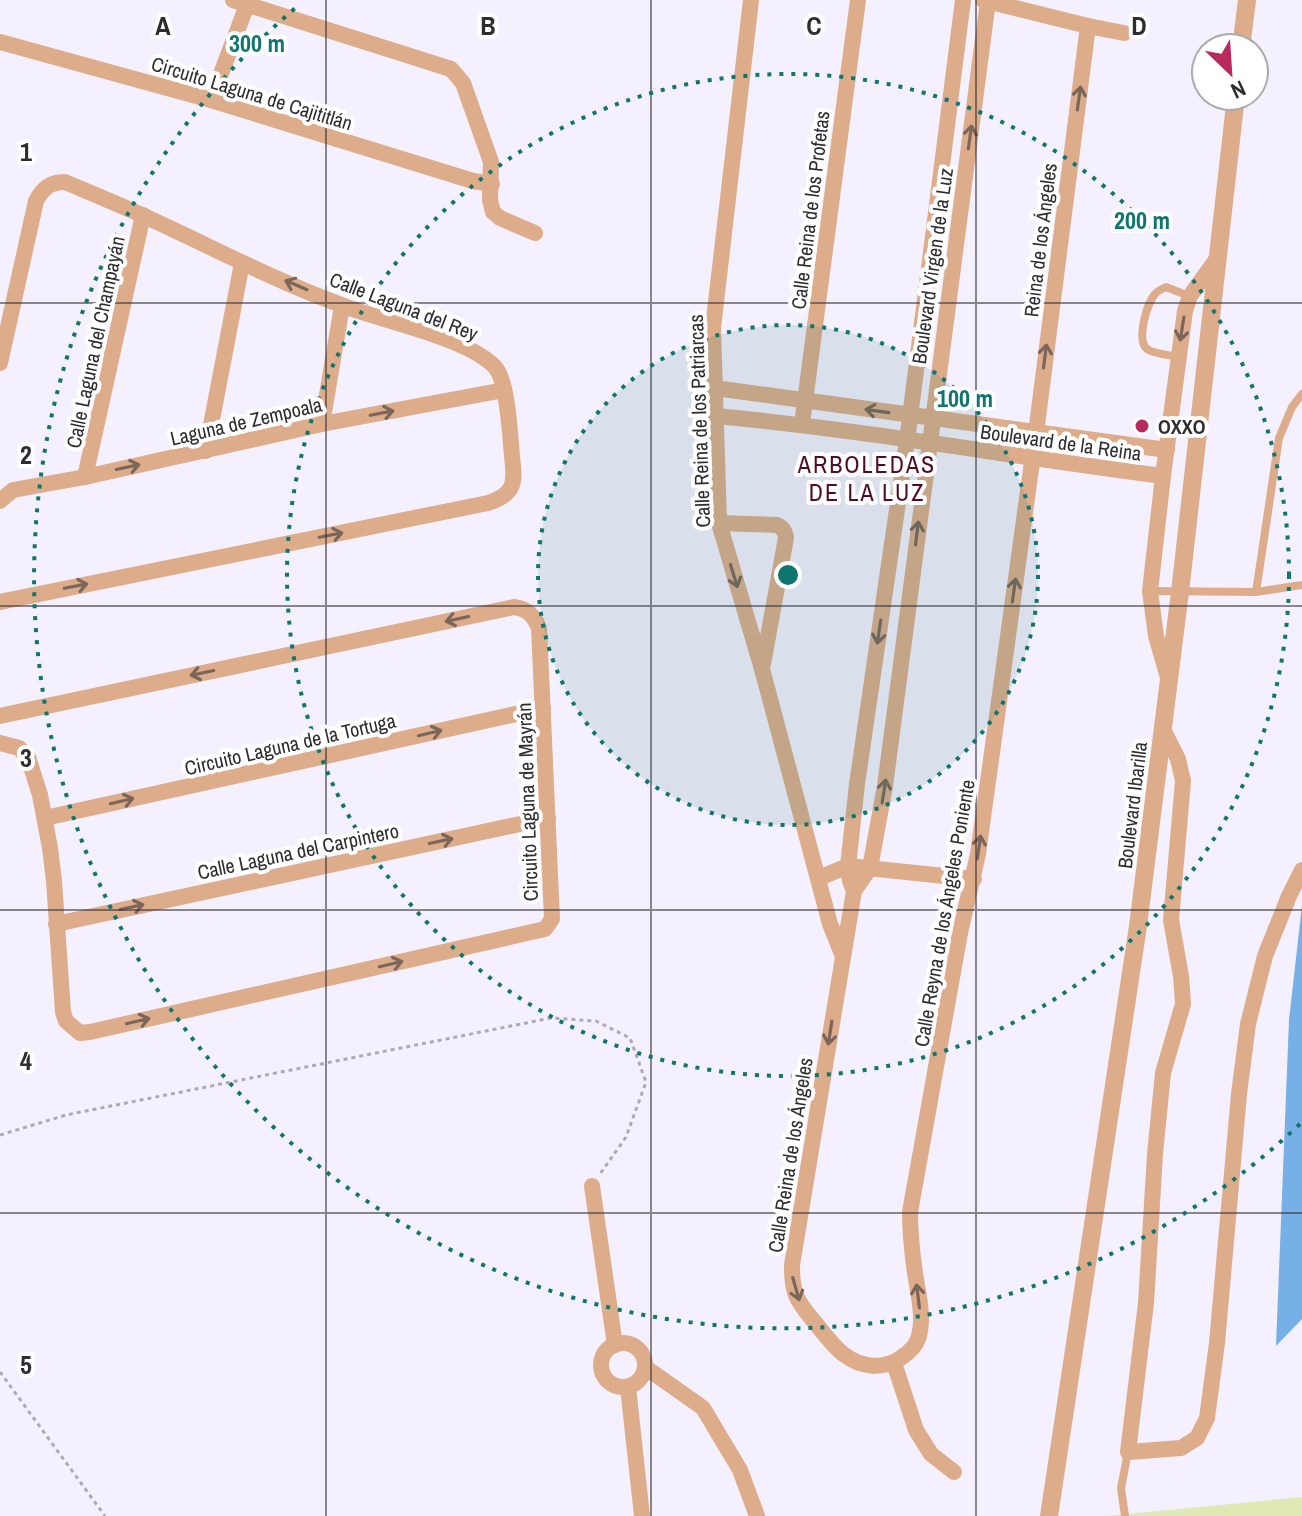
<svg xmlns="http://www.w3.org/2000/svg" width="1302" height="1516" font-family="'Archivo Narrow',sans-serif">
	<rect width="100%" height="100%" fill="#f5f0fe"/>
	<path fill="#dee9b3" d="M1302,1497V1516H1107Z"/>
	<path fill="#77afe7" d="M1302,905V1319L1276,1346L1289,1020Z"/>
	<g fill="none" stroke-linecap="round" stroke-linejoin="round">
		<g stroke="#aeaab5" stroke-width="3" stroke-dasharray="4 4" stroke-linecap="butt">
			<path d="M0,1135L66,1115L551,1018L596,1021L630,1038L646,1082L626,1137L600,1174"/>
			<path d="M0,1372L105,1516"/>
		</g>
		<g stroke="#ddac8b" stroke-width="8">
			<path d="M1178,357C1170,355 1154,354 1147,349C1136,340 1147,303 1155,294C1157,291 1162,289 1166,287L1189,296"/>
			<path d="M1150,591L1256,592L1302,585"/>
			<path d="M1256,592L1279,438L1292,407L1302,394"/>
			<path d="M1125,1516L1121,1488L1128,1452"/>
		</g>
		<g stroke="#ddac8b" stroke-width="16">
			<path d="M233,0L451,69L463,83L491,162L490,200L493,212L500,218L535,233"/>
			<path d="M751,0L713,328L719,523L762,669L830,924L842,954"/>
			<path d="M983,0L1088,26L1124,33"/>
			<path d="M988,1L885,786L870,868L854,891L792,1265C792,1275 792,1285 796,1295C800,1306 809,1315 817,1325C833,1345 846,1364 874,1366C885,1366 893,1364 902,1357C908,1353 915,1347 918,1339C925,1319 918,1293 915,1273C912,1252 910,1232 910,1212L960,933L978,854L1036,433L1088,26"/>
			<path d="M0,42L211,100L473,181L492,184"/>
			<path d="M211,100L247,5"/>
			<path d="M0,363L36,201C43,188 50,182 65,182C91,193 118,204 144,216C210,246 275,281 344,306C383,321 468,338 495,367C508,381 510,436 512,456C515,482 516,494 488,503L0,602"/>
			<path d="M715,388L1167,450"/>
			<path d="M716,416C866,430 1014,457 1163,476"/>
			<path d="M322,424L342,306"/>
			<path d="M802,424L858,0"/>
			<path d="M206,451L242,263"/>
			<path d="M85,477L143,215"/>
			<path d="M0,501L13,490L85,477L322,424L504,390"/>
			<path d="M719,523L777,525C783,528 785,531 786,538L763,664"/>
			<path d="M1169,681L1156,636L1150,591L1163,476L1185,311L1190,296L1216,260"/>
			<path d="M0,716L514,607C528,609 534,616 539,628L552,919L545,929L90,1032L80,1033L66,1021L63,1012L54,881L50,848L40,795L28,757L19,748L0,743"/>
			<path d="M1164,731L1178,759L1183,781L1171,920L1181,976L1183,1004L1163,1073L1155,1154L1146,1303L1128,1452L1181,1448L1197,1438L1207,1418L1217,1343L1239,1094L1248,1024L1265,956L1289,896L1302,870"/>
			<path d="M45,818L543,708"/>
			<path d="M819,878L848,866L974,879"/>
			<path d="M854,891L850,881L848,866L857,784L907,441L963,0"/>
			<path d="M56,924L548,818"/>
			<path d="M592,1186L615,1345"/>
			<circle cx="623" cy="1365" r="22"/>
			<path d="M894,1363L916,1430L931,1454L954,1472"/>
			<path d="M645,1367L703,1408L740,1470L757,1516"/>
			<path d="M628,1387L642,1516"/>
		</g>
		<g stroke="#ddac8b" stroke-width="18">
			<path d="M1241,48L1247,0"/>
			<path d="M1049,1516L1138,926L1180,592L1236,96"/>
		</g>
	</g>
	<defs><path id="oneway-shaft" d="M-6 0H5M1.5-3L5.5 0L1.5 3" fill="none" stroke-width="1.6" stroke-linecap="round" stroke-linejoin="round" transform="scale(2)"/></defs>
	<g stroke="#7c665a">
		<use href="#oneway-shaft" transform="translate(1079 98) rotate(-82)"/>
		<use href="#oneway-shaft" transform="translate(970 137) rotate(-82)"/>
		<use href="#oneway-shaft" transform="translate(296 285) rotate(-157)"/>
		<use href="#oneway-shaft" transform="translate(1182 329) rotate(99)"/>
		<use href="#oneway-shaft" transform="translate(1045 356) rotate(-83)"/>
		<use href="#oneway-shaft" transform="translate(877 411) rotate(-172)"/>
		<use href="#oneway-shaft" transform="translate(382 413) rotate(-11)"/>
		<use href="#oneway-shaft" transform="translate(128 467) rotate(-12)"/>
		<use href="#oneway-shaft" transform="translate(917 533) rotate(-83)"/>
		<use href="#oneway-shaft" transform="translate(331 535) rotate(-11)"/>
		<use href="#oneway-shaft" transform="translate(734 576) rotate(73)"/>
		<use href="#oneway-shaft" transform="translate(76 586) rotate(-11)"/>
		<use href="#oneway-shaft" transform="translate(1014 590) rotate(-82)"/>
		<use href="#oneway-shaft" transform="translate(457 619) rotate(168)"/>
		<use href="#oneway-shaft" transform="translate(879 632) rotate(98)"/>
		<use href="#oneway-shaft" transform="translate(202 673) rotate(168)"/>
		<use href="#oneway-shaft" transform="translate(430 733) rotate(-13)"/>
		<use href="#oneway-shaft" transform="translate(884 791) rotate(-81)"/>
		<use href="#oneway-shaft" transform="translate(122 801) rotate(-13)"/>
		<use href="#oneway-shaft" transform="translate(441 841) rotate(-12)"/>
		<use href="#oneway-shaft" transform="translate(979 847) rotate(-82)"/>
		<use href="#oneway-shaft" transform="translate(132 907) rotate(-12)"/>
		<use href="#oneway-shaft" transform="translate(391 964) rotate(-13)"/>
		<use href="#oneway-shaft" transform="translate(138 1021) rotate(-13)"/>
		<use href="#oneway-shaft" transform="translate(830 1033) rotate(99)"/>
		<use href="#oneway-shaft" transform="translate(796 1289) rotate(74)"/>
		<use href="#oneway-shaft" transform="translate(918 1296) rotate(-97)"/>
	</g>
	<path fill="none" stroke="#2d2c31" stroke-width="2" stroke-opacity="0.55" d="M326,0V1516M651,0V1516M976,0V1516M0,303H1302M0,606H1302M0,910H1302M0,1213H1302"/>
	<circle cx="788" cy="575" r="250" fill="#0f766e" fill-opacity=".12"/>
	<g fill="none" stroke="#0f766e" stroke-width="4" stroke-dasharray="4 8">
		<circle cx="788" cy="575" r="250"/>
		<circle cx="788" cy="575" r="501"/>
		<path d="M1300 1124A751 751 0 1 1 300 4"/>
	</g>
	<circle fill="#b82a5d" stroke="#fff" stroke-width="3" cx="1142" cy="426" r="8"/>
	<g text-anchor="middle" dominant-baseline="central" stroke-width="8" stroke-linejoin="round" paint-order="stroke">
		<g font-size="20" fill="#2d2c31" stroke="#fff">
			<text transform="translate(252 93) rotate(17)">Circuito Laguna de Cajititlán</text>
			<text transform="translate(810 210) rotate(-83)">Calle Reina de los Profetas</text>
			<text transform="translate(1040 240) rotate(-83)">Reina de los Ángeles</text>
			<text transform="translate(932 266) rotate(-82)">Boulevard Virgen de la Luz</text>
			<text transform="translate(404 306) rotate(21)">Calle Laguna del Rey</text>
			<text transform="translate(95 342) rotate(-78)">Calle Laguna del Champayán</text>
			<text transform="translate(246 421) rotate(-13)">Laguna de Zempoala</text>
			<text transform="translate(699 421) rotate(-92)">Calle Reina de los Patriarcas</text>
			<text transform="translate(1061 442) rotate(8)">Boulevard de la Reina</text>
			<text transform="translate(290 744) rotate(-13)">Circuito Laguna de la Tortuga</text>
			<text transform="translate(527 802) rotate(-92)">Circuito Laguna de Mayrán</text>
			<text transform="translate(1132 805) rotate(-83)">Boulevard Ibarilla</text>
			<text transform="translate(298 851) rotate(-12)">Calle Laguna del Carpintero</text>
			<text transform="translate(944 913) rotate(-80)">Calle Reyna de los Ángeles Poniente</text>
			<text transform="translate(790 1155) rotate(-81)">Calle Reina de los Ángeles</text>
		</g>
		<g font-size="20" font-weight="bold" fill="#2d2c31" stroke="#fff" text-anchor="start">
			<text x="1158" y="426">OXXO</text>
		</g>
		<g font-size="24" letter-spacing="2" fill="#500c25" stroke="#fff">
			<text x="867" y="464">ARBOLEDAS<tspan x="867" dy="28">DE LA LUZ</tspan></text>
		</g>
	</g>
	<g font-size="26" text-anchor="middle" font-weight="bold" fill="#2d2c31" stroke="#fff" stroke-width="8" stroke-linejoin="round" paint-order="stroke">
		<text x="163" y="35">A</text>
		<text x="488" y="35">B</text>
		<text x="814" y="35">C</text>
		<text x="1139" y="35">D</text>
		<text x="26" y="161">1</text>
		<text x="26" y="464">2</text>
		<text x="26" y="767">3</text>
		<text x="26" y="1070">4</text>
		<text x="26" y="1374">5</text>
	</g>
	<circle cx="788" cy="575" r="12" fill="#0f766e" stroke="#fff" stroke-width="4"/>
	<g font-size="24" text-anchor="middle" font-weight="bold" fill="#0f766e" stroke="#fff" stroke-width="8" stroke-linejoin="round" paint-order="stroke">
		<text x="257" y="52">300 m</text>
		<text x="1142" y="229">200 m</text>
		<text x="965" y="407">100 m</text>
	</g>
	<g transform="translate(1230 72) rotate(155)"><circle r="38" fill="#ffffff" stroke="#ababad" stroke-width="2"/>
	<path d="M0-6L14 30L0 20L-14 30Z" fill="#b82a5d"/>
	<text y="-12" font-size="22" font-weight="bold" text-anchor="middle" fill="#2d2c31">N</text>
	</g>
</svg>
